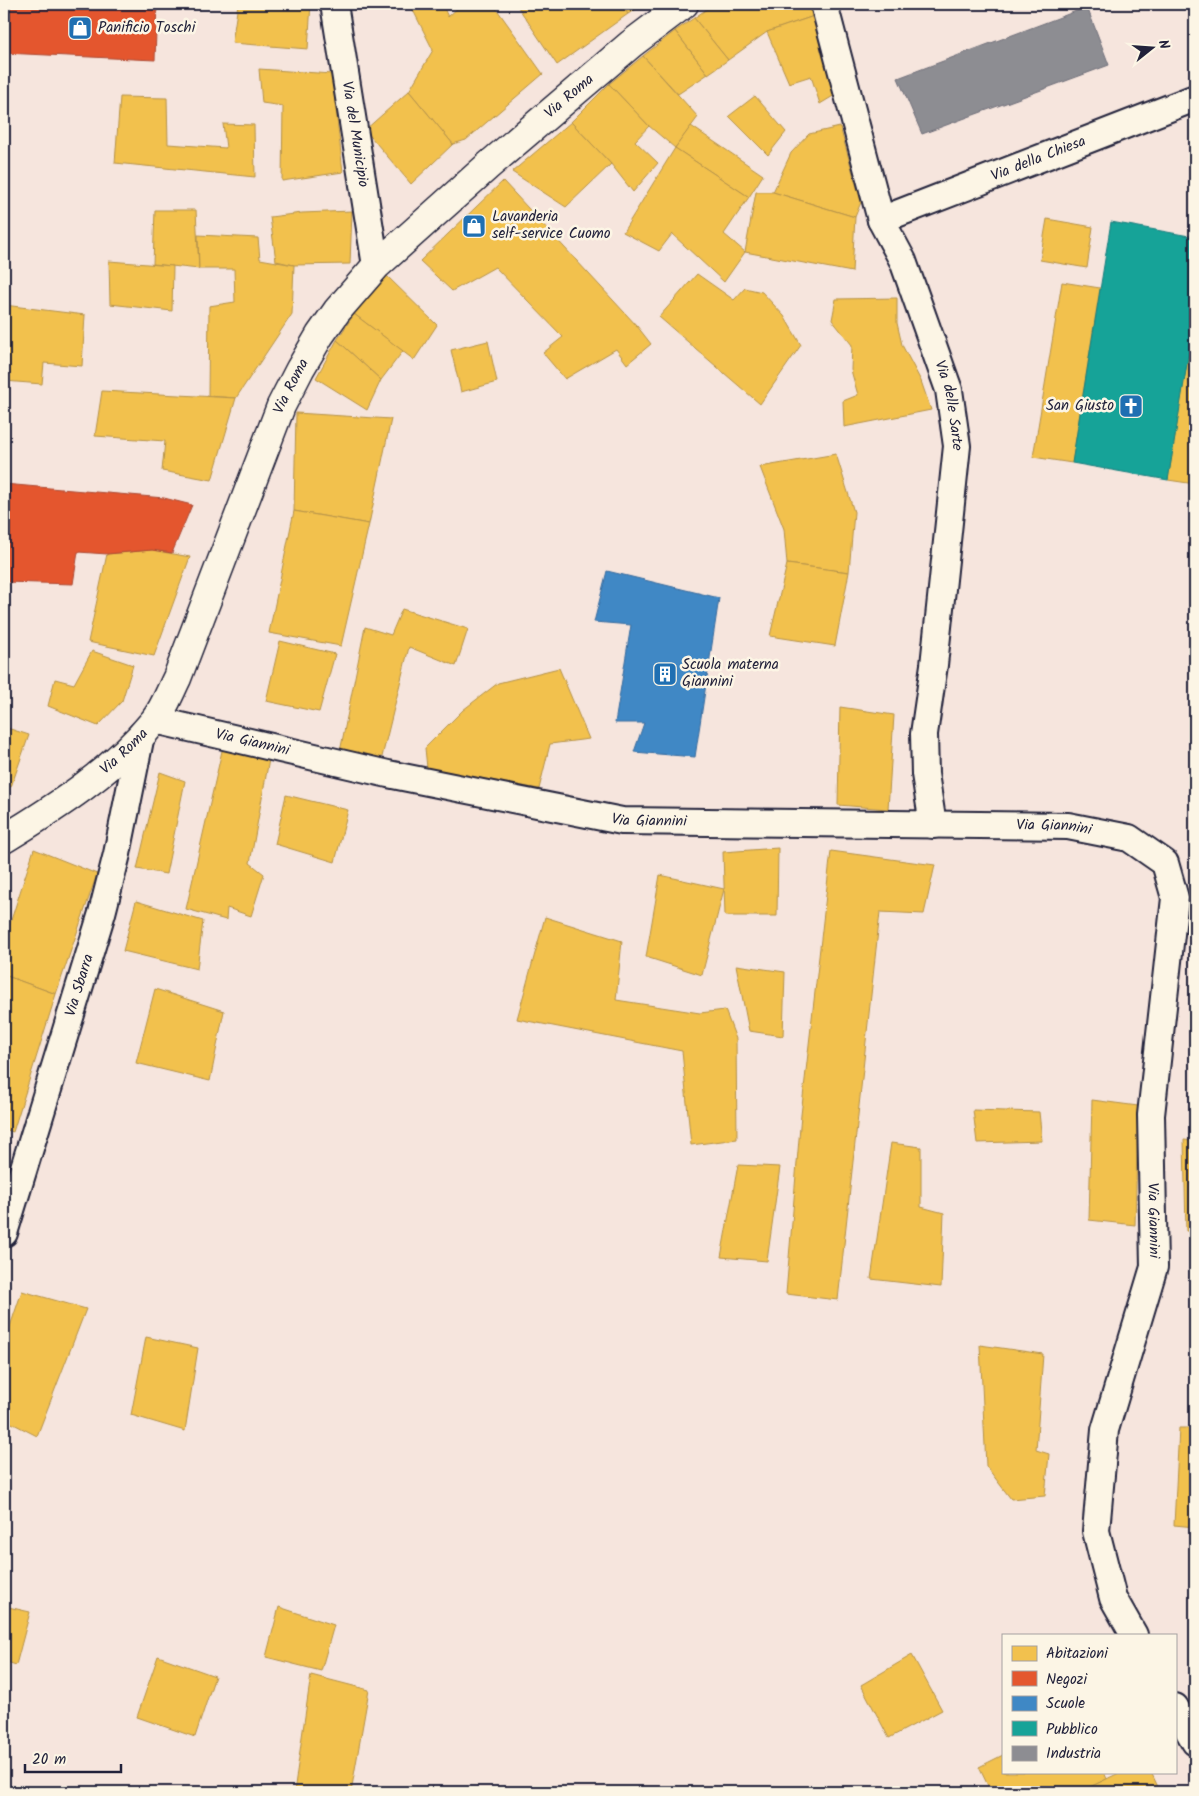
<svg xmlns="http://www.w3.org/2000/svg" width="1199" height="1796" font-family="Kalam,sans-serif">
	<rect width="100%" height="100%" fill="#f6e5dd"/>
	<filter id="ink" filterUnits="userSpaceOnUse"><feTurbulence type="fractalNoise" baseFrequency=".02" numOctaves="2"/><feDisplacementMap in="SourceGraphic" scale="10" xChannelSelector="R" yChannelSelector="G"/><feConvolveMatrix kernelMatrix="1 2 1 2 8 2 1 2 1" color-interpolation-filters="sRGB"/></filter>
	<g filter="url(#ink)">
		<g fill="#f2c14e" stroke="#b49148">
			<path d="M238,4H311L308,49L232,43Z"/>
			<path d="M410,4H442L448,17L462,4H493L543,74L466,140L453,144L409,91L433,50Z"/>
			<path d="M516,4H621L628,14L557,65Z"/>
			<path d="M621,4H644L628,14Z"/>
			<path d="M714,4H811L814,16L767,32L728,60L694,18Z"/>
			<path d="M814,16L835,95L820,104L811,76L789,83L767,32Z"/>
			<path d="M694,18L728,60L708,74L675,31Z"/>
			<path d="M675,31L708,74L678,94L643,56Z"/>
			<path d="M643,56L698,117L675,148L649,126L609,84Z"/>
			<path d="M259,69L332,74L343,172L282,181L283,106L262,103Z"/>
			<path d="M609,84L649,126L635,141L658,163L633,192L611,164L571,122Z"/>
			<path d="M409,91L453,144L411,184L365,130Z"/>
			<path d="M755,96L786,132L768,155L729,116Z"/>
			<path d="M120,97L167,98L168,144L226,148L223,124L254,125L255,177L115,163Z"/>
			<path d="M571,122L611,164L566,207L512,172Z"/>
			<path d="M691,126L763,175L749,197L675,148Z"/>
			<path d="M840,127L861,202L855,217L773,192L791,153L809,134Z"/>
			<path d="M675,148L749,197L724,234L745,252L724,282L672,234L659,251L623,232Z"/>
			<path d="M503,181L637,326L651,344L627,364L616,349L565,379L543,353L563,337L495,267L452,291L420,261Z"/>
			<path d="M756,192H773L855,217L852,272L745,252Z"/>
			<path d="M155,210H196L199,269L153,264Z"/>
			<path d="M352,211L350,264L294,265L276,261L270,217L302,213Z"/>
			<path d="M1047,219L1093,227L1087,268L1040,260Z"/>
			<path d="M198,235L258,238L260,259L294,265L292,314L236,398L208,396L209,306L235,302L234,269H199Z"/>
			<path d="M109,261L173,266L172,311L110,304Z"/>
			<path d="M697,274L734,300L745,288L762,292L784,316L801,345L760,404L659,317Z"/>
			<path d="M387,276L437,325L414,360L354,314Z"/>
			<path d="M1062,282L1100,288L1072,463L1033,457Z"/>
			<path d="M897,298V323L902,345L921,381L931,410L844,427L843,401L858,395L851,370L852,345L832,320L836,299Z"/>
			<path d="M4,305L85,315L82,366L44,363L42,384L4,381Z"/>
			<path d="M354,314L403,351L381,380L337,340Z"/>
			<path d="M337,340L381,380L367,410L316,378Z"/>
			<path d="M488,341L497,382L461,392L451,350Z"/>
			<path d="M1189,349L1195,350V484L1168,480Z"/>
			<path d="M102,391L236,398L212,480L162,471L165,441L95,436Z"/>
			<path d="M296,413L391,419L369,524L294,511Z"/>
			<path d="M836,454L854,512L849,572L787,564L784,529L760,467Z"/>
			<path d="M294,511L369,524L341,646L269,633Z"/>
			<path d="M152,550L190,557L154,656L88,642L107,554Z"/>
			<path d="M787,564L849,572L835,646L770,636Z"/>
			<path d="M402,609L468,629L456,666L409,647L381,761L340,752L365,627L391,635Z"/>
			<path d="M280,641L335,654L319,712L266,701Z"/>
			<path d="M92,651L133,665L122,701L98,726L48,706L55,679L74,684Z"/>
			<path d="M559,668L589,739L550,744L539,789L427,768L425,748L463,710L498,683Z"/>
			<path d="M840,707L894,715L888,809L838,805Z"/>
			<path d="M4,727L29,735L11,787L4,786Z"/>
			<path d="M224,742L270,754L250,863L264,874L251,916L227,908L226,920L186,909Z"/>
			<path d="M160,772L185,781L166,874L137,869Z"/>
			<path d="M286,795L348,810L335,862L275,844Z"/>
			<path d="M778,848L777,916H725L723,852Z"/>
			<path d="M34,849L97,874L56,994L4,975V942Z"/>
			<path d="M831,851L935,865L924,914L880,912L838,1300L786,1294L801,1115Z"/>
			<path d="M660,875L724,889L702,975L646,957Z"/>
			<path d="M136,901L203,921L197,969L123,951Z"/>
			<path d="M545,917L622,941L616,1000L700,1013L725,1010L736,1039L737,1139L691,1145L682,1051L517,1019Z"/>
			<path d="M736,965L785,972L783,1036L749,1031Z"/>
			<path d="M4,975L56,994L13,1132L4,1129Z"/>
			<path d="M155,989L224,1011L210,1081L136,1063Z"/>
			<path d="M1092,1100L1138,1106L1135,1225L1089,1220Z"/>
			<path d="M973,1110L1039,1112L1042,1141L977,1143Z"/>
			<path d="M1184,1140L1195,1141V1231H1186Z"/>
			<path d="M891,1143L921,1147V1207L944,1213L941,1287L871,1279Z"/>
			<path d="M738,1165L780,1167L767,1261L721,1257Z"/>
			<path d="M22,1291L86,1309L37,1436L4,1419V1344Z"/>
			<path d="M146,1337L198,1348L185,1431L131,1415Z"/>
			<path d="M980,1345L1043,1354L1036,1450L1049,1454L1045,1496L1011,1499L986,1466Z"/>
			<path d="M1179,1428H1195V1527L1174,1525Z"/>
			<path d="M4,1606L30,1612L16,1665L4,1661Z"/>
			<path d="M279,1607L334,1625L321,1671L266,1657Z"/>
			<path d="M912,1655L942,1710L889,1738L861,1685Z"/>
			<path d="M158,1656L215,1676L195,1737L137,1717Z"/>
			<path d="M311,1675L369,1690L351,1792H294Z"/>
			<path d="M1003,1755V1772H1104L1107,1779L1079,1792H991L979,1767Z"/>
			<path d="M1121,1772H1151L1158,1787L1146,1792H1085L1084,1790Z"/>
		</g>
		<g fill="#e4572e" stroke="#aa4732">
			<path d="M4,4H157L155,60L4,53Z"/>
			<path d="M4,484L164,498L192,505L172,553L152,550L107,554L78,552L73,584L4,582Z"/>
		</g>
		<path fill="#3f88c5" stroke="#36699c" d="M607,571L719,598L695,757L634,752L644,723H615L631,625L594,622Z"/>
		<path fill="#17a398" stroke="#1a7c7c" d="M1111,222L1195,237V315L1168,480L1072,463Z"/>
		<path fill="#8d8d92" stroke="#6d6d78" d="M1087,7L1109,65L922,134L898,78Z"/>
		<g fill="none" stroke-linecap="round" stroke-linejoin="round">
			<g stroke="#22223b" stroke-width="30">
				<g id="street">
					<path id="s1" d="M334,4L376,266"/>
					<path id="s2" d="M824,4L881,220L903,261L949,390L957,446L934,665L924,734L925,774L933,825"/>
					<path id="s3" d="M881,220L1195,98"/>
					<path id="s4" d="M155,720L388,774L622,821L1068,826L1129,838L1165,863L1175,898L1151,1115L1154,1267L1105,1430L1096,1531L1113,1598L1134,1635"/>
					<path id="s5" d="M4,1233L102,913L117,854L141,735"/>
					<path d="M1175,1707L1195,1742"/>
				</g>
			</g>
			<g stroke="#22223b" stroke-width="31">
				<g id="secondary">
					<path id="s6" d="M4,839C57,807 114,770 154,721C164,709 170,692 177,678L281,406L300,369L320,335L337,311L376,266L489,165L631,44L684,4"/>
				</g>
			</g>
			<use href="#street" stroke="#fcf5e5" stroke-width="26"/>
			<use href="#secondary" stroke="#fcf5e5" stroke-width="28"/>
		</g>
	</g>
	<defs>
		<g id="shop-square" transform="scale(1.25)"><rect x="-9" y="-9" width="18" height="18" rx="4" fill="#1f6fb2" stroke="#fcf5e5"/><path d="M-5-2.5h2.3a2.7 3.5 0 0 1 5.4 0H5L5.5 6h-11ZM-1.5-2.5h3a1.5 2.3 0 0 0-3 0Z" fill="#fff"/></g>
		<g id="church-square" transform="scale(1.25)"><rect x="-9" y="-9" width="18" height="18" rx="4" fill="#1f6fb2" stroke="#fcf5e5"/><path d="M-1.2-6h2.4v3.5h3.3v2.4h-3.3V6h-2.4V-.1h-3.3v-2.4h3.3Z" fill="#fff"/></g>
		<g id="building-square" transform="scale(1.25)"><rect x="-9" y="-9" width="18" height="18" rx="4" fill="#1f6fb2" stroke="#fcf5e5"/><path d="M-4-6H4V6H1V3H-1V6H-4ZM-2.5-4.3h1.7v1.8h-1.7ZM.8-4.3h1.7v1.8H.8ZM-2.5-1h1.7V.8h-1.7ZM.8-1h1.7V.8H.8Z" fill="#fff"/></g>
	</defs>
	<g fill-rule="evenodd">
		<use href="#shop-square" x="80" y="28"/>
		<use href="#shop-square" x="474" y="226"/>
		<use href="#church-square" x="1131" y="406"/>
		<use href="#building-square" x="665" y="674"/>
	</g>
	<g text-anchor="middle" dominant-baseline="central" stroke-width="5" stroke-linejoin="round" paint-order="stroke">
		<g font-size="15" fill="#22223b" stroke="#fcf5e5" text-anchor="start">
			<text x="98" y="28">Panificio Toschi</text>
			<text x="492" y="217">Lavanderia<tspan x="492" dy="17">self-service Cuomo</tspan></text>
			<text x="1114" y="406" text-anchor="end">San Giusto</text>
			<text x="682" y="665">Scuola materna<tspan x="682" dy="17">Giannini</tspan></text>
		</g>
		<g font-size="15" fill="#22223b" stroke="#fcf5e5">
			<text stroke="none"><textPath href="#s6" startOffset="959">Via Roma</textPath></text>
			<text stroke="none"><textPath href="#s1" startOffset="132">Via del Municipio</textPath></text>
			<text stroke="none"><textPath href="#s3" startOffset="169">Via della Chiesa</textPath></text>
			<text stroke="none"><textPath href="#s6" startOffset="554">Via Roma</textPath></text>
			<text stroke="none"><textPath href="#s2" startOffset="422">Via delle Sarte</textPath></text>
			<text stroke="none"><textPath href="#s4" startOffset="100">Via Giannini</textPath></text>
			<text stroke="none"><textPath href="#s6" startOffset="149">Via Roma</textPath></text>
			<text stroke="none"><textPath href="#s4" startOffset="505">Via Giannini</textPath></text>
			<text stroke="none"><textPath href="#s4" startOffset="910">Via Giannini</textPath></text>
			<text stroke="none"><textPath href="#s5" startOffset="259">Via Sbarra</textPath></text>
			<text stroke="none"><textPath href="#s4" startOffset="1390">Via Giannini</textPath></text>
		</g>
	</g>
	<rect width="1199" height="1796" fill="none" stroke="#fcf5e5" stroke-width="20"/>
	<rect x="10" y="10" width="1179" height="1776" fill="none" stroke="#22223b" stroke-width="2" filter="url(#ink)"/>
	<rect x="1002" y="1634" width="175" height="140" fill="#fcf5e5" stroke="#a5a1a1"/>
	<rect x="1012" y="1646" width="25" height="15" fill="#f2c14e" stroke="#a5a1a1"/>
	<text x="1046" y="1658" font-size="15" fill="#22223b">Abitazioni</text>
	<rect x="1012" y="1671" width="25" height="15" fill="#e4572e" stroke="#a5a1a1"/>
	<text x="1046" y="1684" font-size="15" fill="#22223b">Negozi</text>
	<rect x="1012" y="1696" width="25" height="15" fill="#3f88c5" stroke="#a5a1a1"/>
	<text x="1046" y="1708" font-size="15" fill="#22223b">Scuole</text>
	<rect x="1012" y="1721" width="25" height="15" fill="#17a398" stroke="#a5a1a1"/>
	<text x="1046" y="1734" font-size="15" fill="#22223b">Pubblico</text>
	<rect x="1012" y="1746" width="25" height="15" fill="#8d8d92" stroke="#a5a1a1"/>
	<text x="1046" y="1758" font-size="15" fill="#22223b">Industria</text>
	<g transform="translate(1152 48) rotate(73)" stroke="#fcf5e5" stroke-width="4" paint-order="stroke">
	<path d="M0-4L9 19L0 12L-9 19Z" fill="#22223b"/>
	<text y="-8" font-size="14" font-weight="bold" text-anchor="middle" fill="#22223b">N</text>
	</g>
	<path d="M25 1764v8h96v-8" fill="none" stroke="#22223b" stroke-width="2.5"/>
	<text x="32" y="1764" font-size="15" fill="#22223b" stroke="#fcf5e5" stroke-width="4" paint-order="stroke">20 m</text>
</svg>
